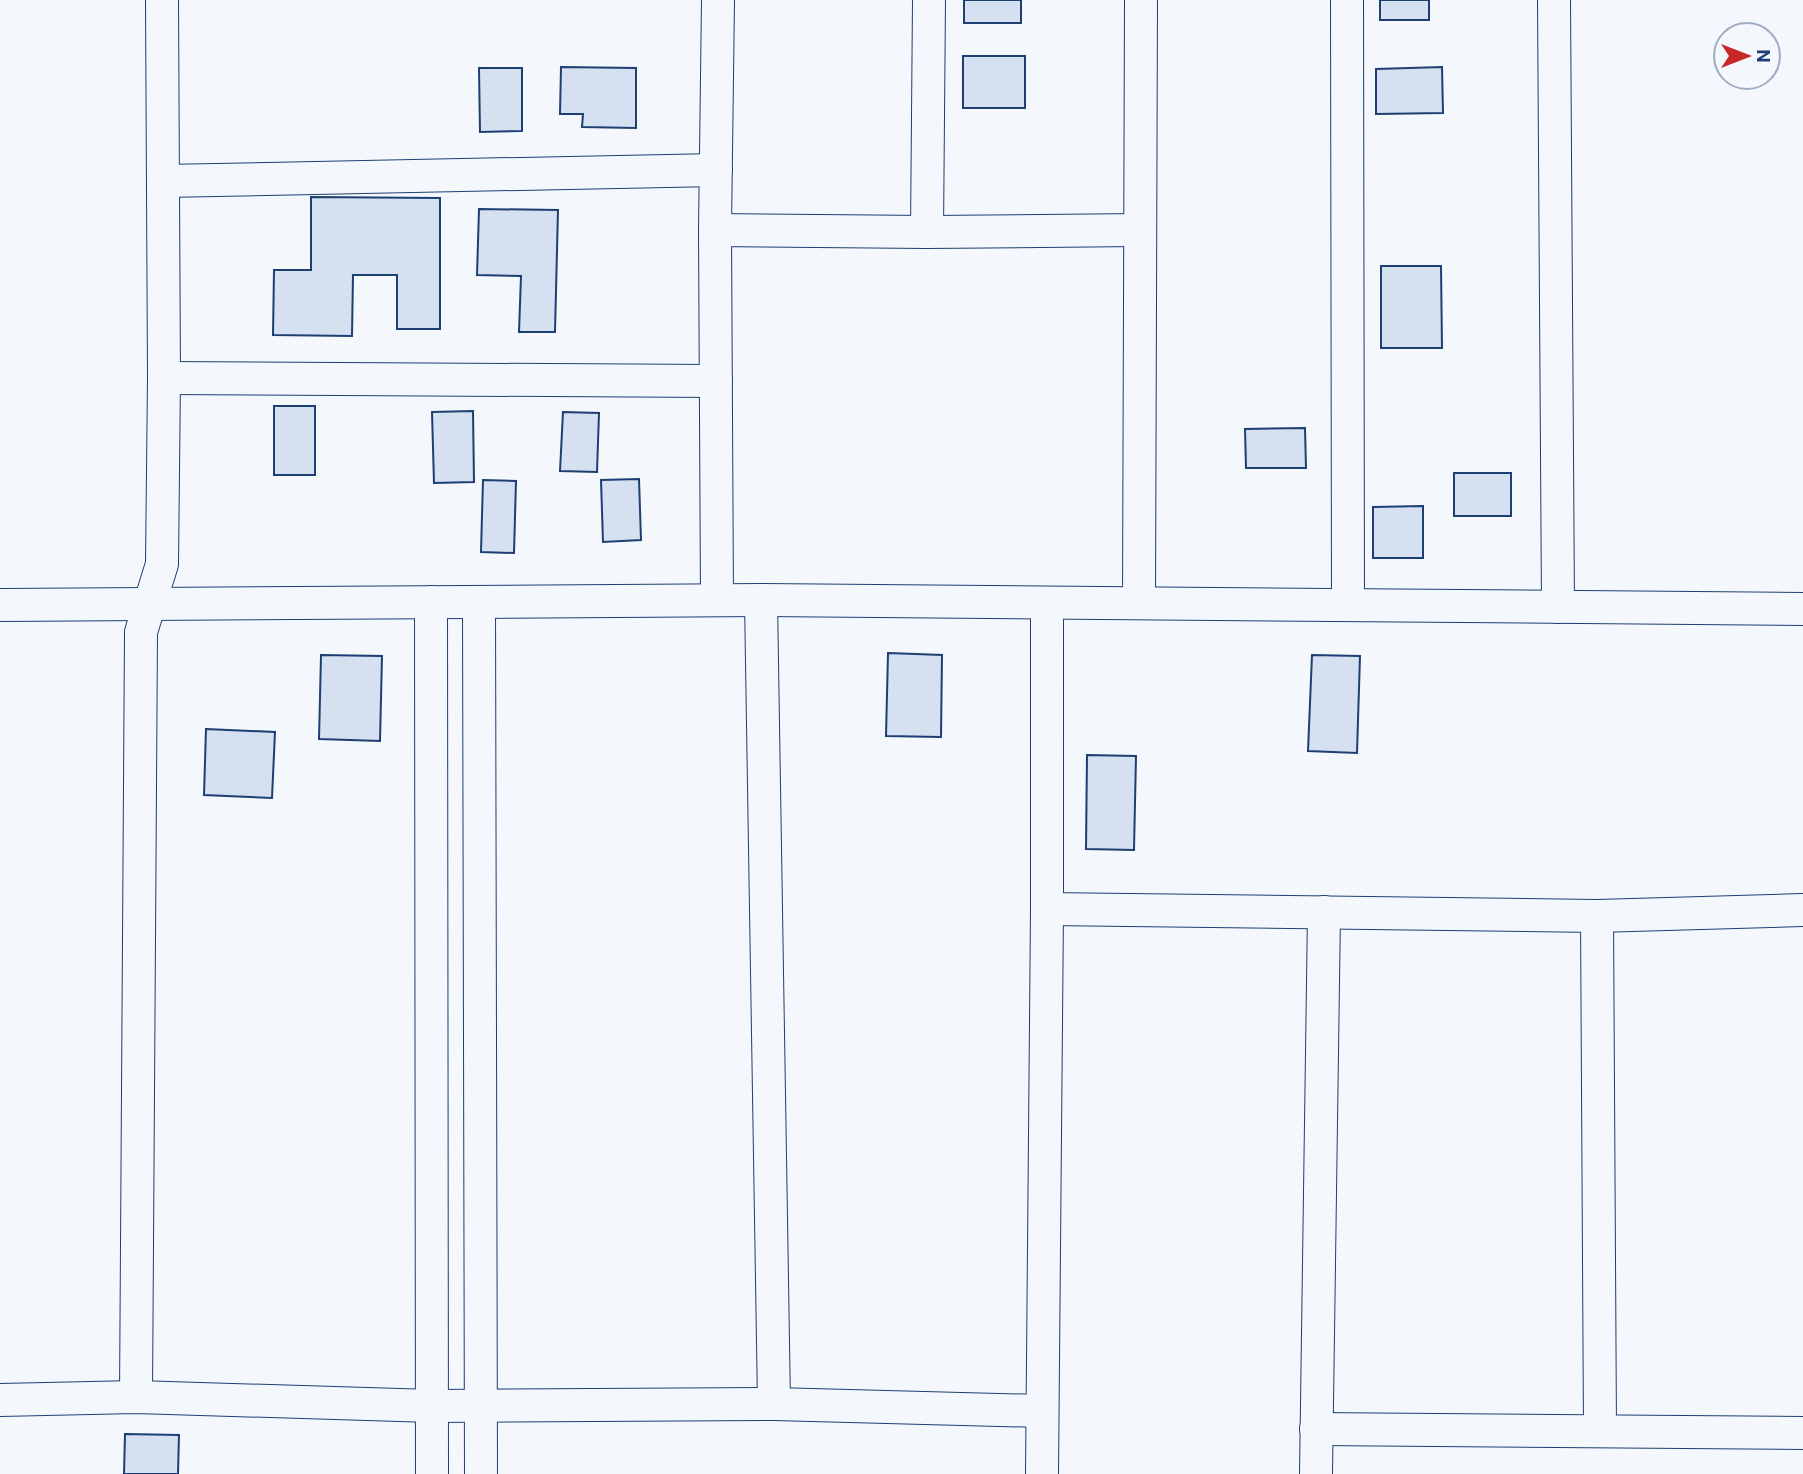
<svg xmlns="http://www.w3.org/2000/svg" width="1803" height="1474" font-family="Roboto,sans-serif">
	<rect width="100%" height="100%" fill="#f4f7fb"/>
	<g fill="#d5e0f0" stroke="#1d3f73" stroke-width="2">
		<rect x="964" y="0" width="57" height="23"/>
		<rect x="1380" y="0" width="49" height="20"/>
		<rect x="963" y="56" width="62" height="52"/>
		<path d="M561,67L636,68V128L582,127L583,114H560Z"/>
		<path d="M1442,67L1443,113L1376,114V69Z"/>
		<path d="M479,68H522V131L480,132Z"/>
		<path d="M311,197L440,198V329H397V275H353L352,336L273,335L274,270H311Z"/>
		<path d="M479,209L558,210L555,332H519L521,276L477,275Z"/>
		<path d="M1381,266H1441L1442,348H1381Z"/>
		<rect x="274" y="406" width="41" height="69"/>
		<path d="M473,411L474,482L434,483L432,412Z"/>
		<path d="M563,412L599,413L597,472L560,471Z"/>
		<path d="M1305,428L1306,468H1246L1245,429Z"/>
		<rect x="1454" y="473" width="57" height="43"/>
		<path d="M639,479L641,540L603,542L601,480Z"/>
		<path d="M483,480L516,481L514,553L481,552Z"/>
		<path d="M1423,506V558H1373V507Z"/>
		<path d="M888,653L942,655L941,737L886,736Z"/>
		<path d="M321,655L382,656L380,741L319,739Z"/>
		<path d="M1312,655L1360,656L1357,753L1308,751Z"/>
		<path d="M206,729L275,732L272,798L204,795Z"/>
		<path d="M1087,755L1136,756L1134,850L1086,849Z"/>
		<path d="M125,1434L179,1435L178,1474H124Z"/>
	</g>
	<g fill="none" stroke-linecap="round" stroke-linejoin="round">
		<g stroke="#1d3f73" stroke-width="34">
			<g id="street">
				<path d="M1347,0L1348,605"/>
				<path d="M1554,0L1558,607"/>
				<path d="M163,181L716,170"/>
				<path d="M715,230L927,232L1140,230"/>
				<path d="M927,232L929,0"/>
				<path d="M164,378L716,381"/>
				<path d="M717,600L715,230L718,0"/>
				<path d="M761,600L774,1404"/>
				<path d="M431,602L432,1474"/>
				<path d="M479,602L481,1474"/>
				<path d="M1139,603L1141,0"/>
				<path d="M0,605L761,600L1803,609"/>
				<path d="M1047,909L1597,916L1803,910"/>
				<path d="M1597,916L1600,1431"/>
				<path d="M136,1397L141,632L162,564L164,378L162,0"/>
				<path d="M0,1400L136,1397L432,1406L774,1404L1041,1411"/>
				<path d="M1316,1429L1803,1433"/>
				<path d="M1042,1474L1047,909V604"/>
				<path d="M1316,1474L1324,912"/>
			</g>
		</g>
		<use href="#street" stroke="#f4f7fb" stroke-width="32"/>
	</g>
	<g transform="translate(1747 56) rotate(90)"><circle r="33" fill="#f4f7fb" stroke="#9eadc5" stroke-width="2"/>
	<path d="M0-5L12 26L0 18L-12 26Z" fill="#c62828"/>
	<text y="-10" font-size="19" font-weight="bold" text-anchor="middle" fill="#1d3f73">N</text>
	</g>
</svg>
